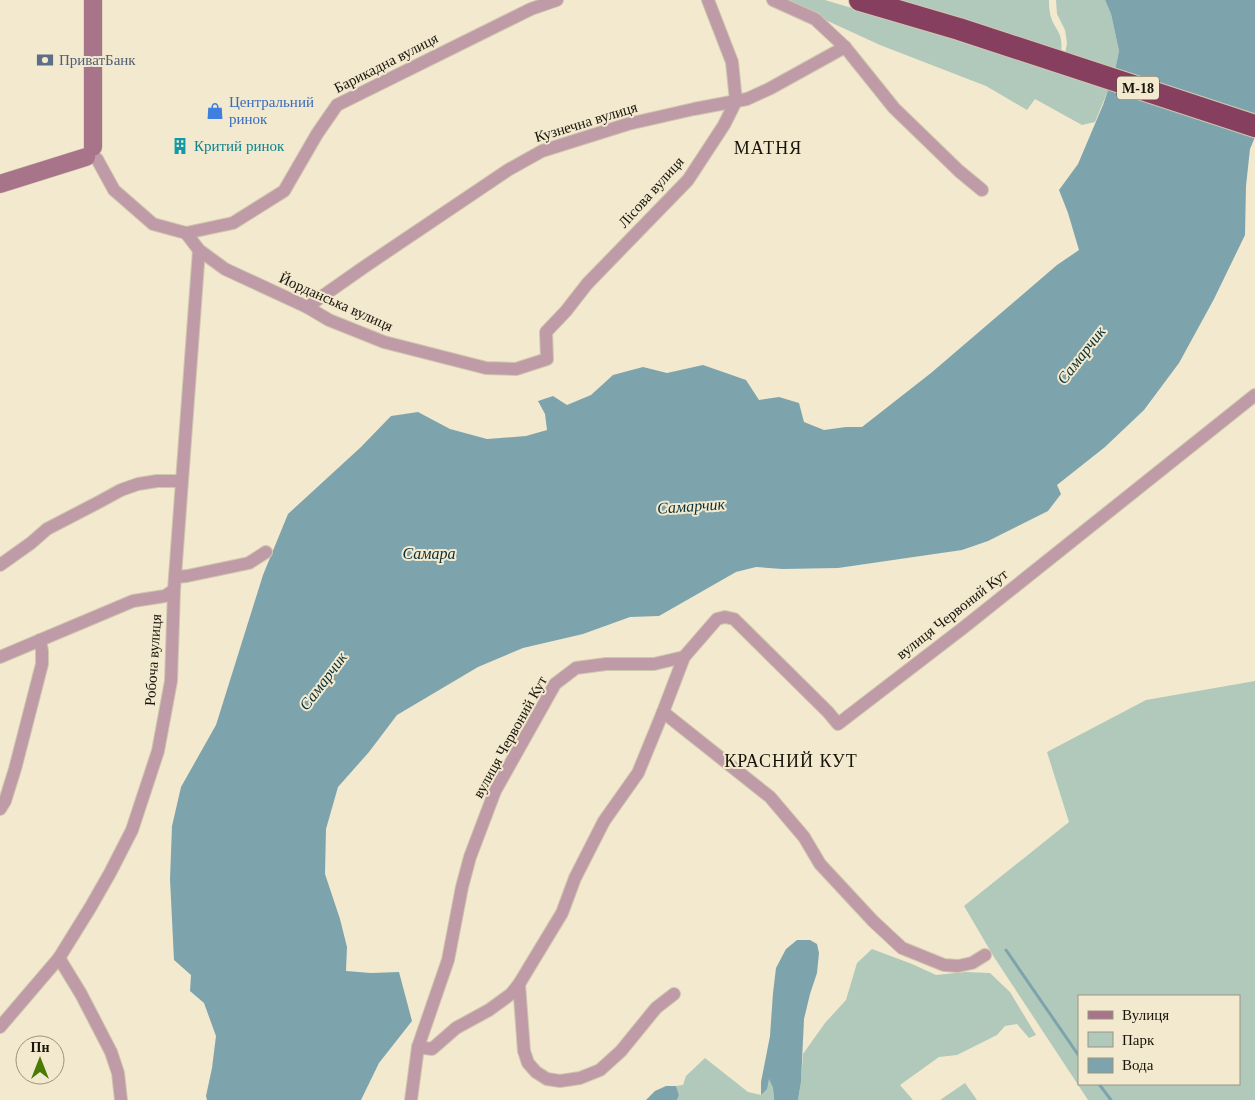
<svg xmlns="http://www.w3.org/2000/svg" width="1255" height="1100" font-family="Georgia,serif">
	<rect width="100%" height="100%" fill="#f3e9ce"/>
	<g fill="#b0c9bb" fill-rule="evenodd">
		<path d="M782,0H825L1019,58L1109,88L1095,122L1082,125L1035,99L1027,110L986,86L880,45Z"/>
		<path d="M898,0H1049C1049,4 1049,9 1050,13C1053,30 1064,30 1061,52Z"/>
		<path d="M1056,0H1105L1111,14L1119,51L1115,70L1065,54L1067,43L1065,30L1057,14Z"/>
		<path d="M1255,681V1100H1088L994,957L964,906L1069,822L1047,752L1146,700ZM1079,996H1239V1084H1079Z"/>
		<path d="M872,949L912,964L936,975L966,972L990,973L1010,992L1036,1035L1029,1038L1017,1024L1005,1026L997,1035L957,1055L939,1057L900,1085L913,1100H798L801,1082L803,1054L825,1023L846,1000L857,963Z"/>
		<path d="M705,1058L748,1092L761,1095L769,1078L773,1088L774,1100H677L679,1095L676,1086L683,1085L686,1076Z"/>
		<path d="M965,1083L977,1100H940Z"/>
	</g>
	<g fill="#7da4ac">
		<path d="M1105,0H1255V137L1250,149L1246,186L1245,235L1214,299L1179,363L1144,410L1105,447L1057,485L1061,494L1048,511L988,541L962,550L838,568L782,569L756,567L736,572L659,616L630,617L583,634L523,648L478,667L397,715L369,752L338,787L326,829L325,874L340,919L347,947L346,971L371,973L399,972L412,1021L379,1063L361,1100H207L206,1096L212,1068L216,1036L204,1003L190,991L191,975L174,960L170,879L172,826L181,787L216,725L263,575L288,514L361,447L391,416L418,412L450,429L487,439L526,436L547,430L545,414L538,401L553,396L567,405L591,395L613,375L643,367L667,373L703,365L746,380L759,400L779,397L799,403L804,422L824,430L846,427H862L931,373L1057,265L1079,250L1068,213L1059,190L1078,164L1103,105L1115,70L1119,51L1111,14Z"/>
		<path d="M797,940H810L817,944L819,953L817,973L810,994L804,1019L801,1082L798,1100H774L773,1088L769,1079L767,1089L761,1095V1082L770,1036L773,993L776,968L786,949Z"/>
		<path d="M666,1086H676L679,1095L677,1100H646L655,1091Z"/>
	</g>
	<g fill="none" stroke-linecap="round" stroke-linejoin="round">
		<g stroke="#7da4ac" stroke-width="3">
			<path d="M1006,950L1079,1056"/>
			<path d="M1099,1084L1111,1100"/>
		</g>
		<g stroke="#d0c7af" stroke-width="14">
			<g id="street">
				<path d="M773,0L815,19L845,47L894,108L959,171L982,190"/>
				<path d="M97,159L114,190L153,224L186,233L233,223L284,191L317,134L337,105L531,9L557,0"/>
				<path d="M186,233L199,250L225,269L307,307L329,320L384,342L486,368L516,369L547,359L546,332L566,311L587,284L688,180L724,125L736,101L732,62L708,0"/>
				<path d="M307,307L367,265L508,170L542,151L628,124L694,109L747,99L769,89L845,47"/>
				<path d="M0,565L31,543L47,529L99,502L121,490L138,484L157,481H181"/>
				<path d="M175,577L187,576L249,563L266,552"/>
				<path d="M0,657L133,601L165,596L174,590"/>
				<path d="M663,712L770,797L804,837L820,864L873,921L902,948L944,965L958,966L972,963L985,955"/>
				<path d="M0,809L5,801L15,769L42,664V651L40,640"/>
				<path d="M59,958L81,994L111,1052L118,1073L121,1100"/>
				<path d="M519,984L524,1051L528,1063L536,1072L547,1079L560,1081L580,1078L600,1070L621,1051L656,1008L674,994"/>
				<path d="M0,1027L59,958L90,908L110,873L132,830L158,751L171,681L174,590L199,250"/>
				<path d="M418,1047L432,1049L456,1028L489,1010L511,994L519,984L562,913L575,878L604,821L638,773L663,712L684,657L717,619L725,617L734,619L828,712L838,724L963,628L1255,395"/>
				<path d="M411,1100L418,1047L448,960L462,887L470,857L495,791L555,684L576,668L606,664H654L684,657"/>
			</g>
		</g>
		<g stroke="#d0c7af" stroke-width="19">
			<g id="secondary">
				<path d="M93,0V147"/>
				<path d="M0,184L86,157"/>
			</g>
		</g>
		<g stroke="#d0c7af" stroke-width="24">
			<path id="highway" d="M860,0L959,29L1255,126"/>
		</g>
		<use href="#street" stroke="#bf9ba8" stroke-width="12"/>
		<use href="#secondary" stroke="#a87489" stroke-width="18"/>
		<use href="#highway" stroke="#863f5f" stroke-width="22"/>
	</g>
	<defs>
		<g id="bank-bare" transform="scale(1.35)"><path d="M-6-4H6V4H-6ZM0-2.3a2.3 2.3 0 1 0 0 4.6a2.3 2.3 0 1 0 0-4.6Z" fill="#5c6f8a" stroke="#f3e9ce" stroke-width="2.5" paint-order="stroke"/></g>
		<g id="shop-bare" transform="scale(1.35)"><path d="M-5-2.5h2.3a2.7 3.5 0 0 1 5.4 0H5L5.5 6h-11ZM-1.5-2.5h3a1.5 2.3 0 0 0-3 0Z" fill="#3f7fe0" stroke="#f3e9ce" stroke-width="2.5" paint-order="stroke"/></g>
		<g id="building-bare" transform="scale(1.35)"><path d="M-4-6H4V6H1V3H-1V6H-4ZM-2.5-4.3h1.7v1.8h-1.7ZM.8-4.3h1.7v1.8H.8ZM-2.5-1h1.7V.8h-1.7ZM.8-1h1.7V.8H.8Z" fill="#0f9aa8" stroke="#f3e9ce" stroke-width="2.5" paint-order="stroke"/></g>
	</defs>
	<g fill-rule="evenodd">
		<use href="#bank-bare" x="45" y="60"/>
		<use href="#shop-bare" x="215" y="111"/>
		<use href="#building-bare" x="180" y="146"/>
	</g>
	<g text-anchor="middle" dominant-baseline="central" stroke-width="4" stroke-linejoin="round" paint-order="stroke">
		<rect fill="#f3e9ce" stroke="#5a5446" stroke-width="1" x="1117" y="76.5" width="42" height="23" rx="4"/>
		<g font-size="14" font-weight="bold" fill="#18140b">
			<text x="1138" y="88">М-18</text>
		</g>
		<g font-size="15" fill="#4e5e75" stroke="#f3e9ce" text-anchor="start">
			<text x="59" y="60">ПриватБанк</text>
		</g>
		<g font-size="15" fill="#18140b" stroke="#f3e9ce">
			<text transform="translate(386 63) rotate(-27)">Барикадна вулиця</text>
			<text transform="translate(586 122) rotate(-17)">Кузнечна вулиця</text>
			<text transform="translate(651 192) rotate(-48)">Лісова вулиця</text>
			<text transform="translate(336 302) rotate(24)">Йорданська вулиця</text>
			<text transform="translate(952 614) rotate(-38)">вулиця Червоний Кут</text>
			<text transform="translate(153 660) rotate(-86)">Робоча вулиця</text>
			<text transform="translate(510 737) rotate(-61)">вулиця Червоний Кут</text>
		</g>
		<g font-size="15" fill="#366cbe" stroke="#f3e9ce" text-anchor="start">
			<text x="229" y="102">Центральний<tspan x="229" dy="17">ринок</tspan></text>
		</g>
		<g font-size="15" fill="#0d838f" stroke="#f3e9ce" text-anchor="start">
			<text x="194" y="146">Критий ринок</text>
		</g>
		<g font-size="16" font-style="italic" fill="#072f36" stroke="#f3e9ce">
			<text transform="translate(1081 355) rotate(-52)">Самарчик</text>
			<text transform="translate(691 506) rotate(-4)">Самарчик</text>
			<text x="429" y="553">Самара</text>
			<text transform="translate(323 681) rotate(-53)">Самарчик</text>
		</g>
		<g font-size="18" letter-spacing="1" fill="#18140b" stroke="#f3e9ce">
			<text x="768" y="148">МАТНЯ</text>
			<text x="791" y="761">КРАСНИЙ КУТ</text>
		</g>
	</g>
	<rect x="1078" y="995" width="162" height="90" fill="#f3e9ce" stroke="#9b9480"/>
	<rect x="1088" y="1011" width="25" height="8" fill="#a87489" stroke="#9b9480"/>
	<text x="1122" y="1020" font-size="15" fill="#18140b">Вулиця</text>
	<rect x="1088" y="1032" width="25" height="15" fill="#b0c9bb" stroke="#9b9480"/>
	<text x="1122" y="1045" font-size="15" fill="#18140b">Парк</text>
	<rect x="1088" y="1058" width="25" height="15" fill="#7da4ac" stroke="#9b9480"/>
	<text x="1122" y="1070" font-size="15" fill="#18140b">Вода</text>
	<g transform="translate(40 1060)"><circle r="24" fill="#f3e9ce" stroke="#9b9480"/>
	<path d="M0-4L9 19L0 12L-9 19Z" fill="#487a04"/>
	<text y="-8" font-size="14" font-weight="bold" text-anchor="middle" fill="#18140b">Пн</text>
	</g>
</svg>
